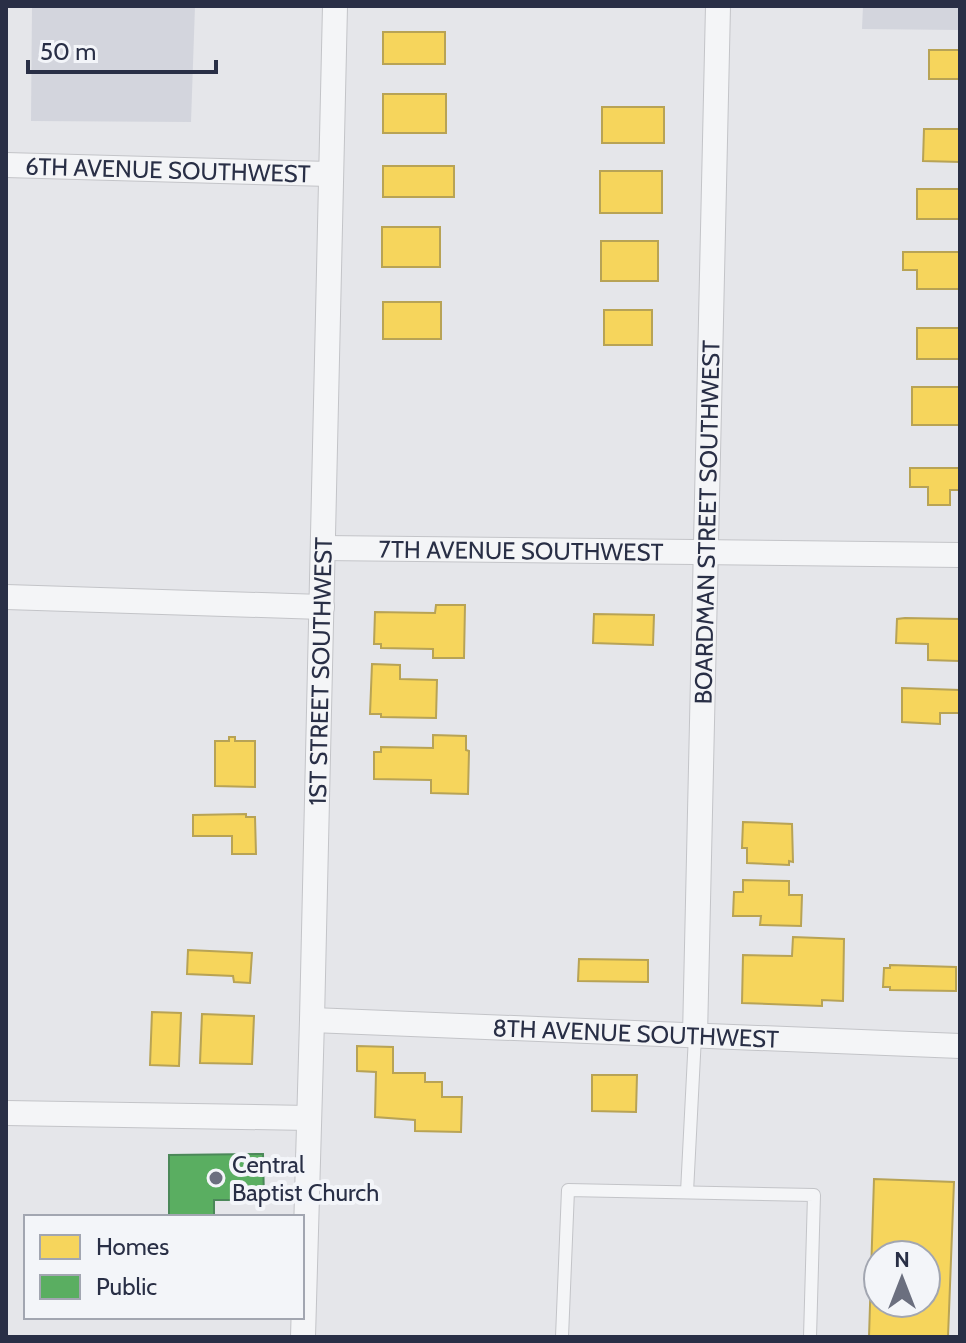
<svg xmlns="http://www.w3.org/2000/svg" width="966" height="1343" font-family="Cabin,sans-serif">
	<rect width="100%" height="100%" fill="#e5e6ea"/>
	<g fill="#d3d5dd">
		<path d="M32,6H195L191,122L31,121Z"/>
		<path d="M863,6H960V30L862,29Z"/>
	</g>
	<g fill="#f6d55c" stroke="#b8a355" stroke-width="2" fill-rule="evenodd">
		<rect x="383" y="32" width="62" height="32"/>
		<rect x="929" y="50" width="31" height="29"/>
		<rect x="383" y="94" width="63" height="39"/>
		<rect x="602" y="107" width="62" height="36"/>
		<path d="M924,129H960V162L923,161Z"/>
		<rect x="383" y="166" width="71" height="31"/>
		<rect x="600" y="171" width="62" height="42"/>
		<rect x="917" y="189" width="43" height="30"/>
		<rect x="382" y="227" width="58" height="40"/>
		<rect x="601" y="241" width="57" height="40"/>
		<path d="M903,252H960V289H917V270H903Z"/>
		<rect x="383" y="302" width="58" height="37"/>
		<rect x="604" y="310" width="48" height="35"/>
		<rect x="917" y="328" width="43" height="31"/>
		<rect x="912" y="387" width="48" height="38"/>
		<path d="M910,468H960V490H950V505H928V487H910Z"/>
		<path d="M436,605H465L464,658H433V649L381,648V644H374L375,612L435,613Z"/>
		<path d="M594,614L654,615L653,645L593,643Z"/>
		<path d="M905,618L960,619L959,661L928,660V644L896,643L897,619Z"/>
		<path d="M372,664L400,665V679L437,680L436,718L381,717V714H370Z"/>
		<path d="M902,688L960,690V713H940V724L902,722Z"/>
		<path d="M433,735L466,736V750L469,751L468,794L431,793V780L374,779V752H381V747L433,748Z"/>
		<path d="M229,737H235V741H255V787L215,786V741H229Z"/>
		<path d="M246,814V817H255L256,854H232V836H193V815Z"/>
		<path d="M743,822L792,824L793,862L789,861V865L747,863V848H742Z"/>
		<path d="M743,880L789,881V895H802L801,926L760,925L761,916H733L734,892H743Z"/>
		<path d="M793,937L844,939L843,1001L822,1000V1006L742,1003L743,955L792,956Z"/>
		<path d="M188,950L252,953L250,983L234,982L233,976L187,974Z"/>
		<path d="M579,959L648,960V982L578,981Z"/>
		<path d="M890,965L956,967V991L890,990V987H883L884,968H890Z"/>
		<path d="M152,1012L181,1013L179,1066L150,1065Z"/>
		<path d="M202,1014L254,1016L252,1064L200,1063Z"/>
		<path d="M357,1046L393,1047V1073H425V1082H442V1097H462L461,1132L415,1131V1120L375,1117L376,1072L357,1071Z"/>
		<path d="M592,1075H637L636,1112L592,1111Z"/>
		<path d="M874,1179L954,1182L948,1337H869ZM878,1255H926V1303H878Z"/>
	</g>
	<path fill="#5aae61" stroke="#4b8859" stroke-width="2" d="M263,1154L264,1200H214V1217H169V1155Z"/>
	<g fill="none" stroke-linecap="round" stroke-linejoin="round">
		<g stroke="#c3c4c8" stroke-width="14">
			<g id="service">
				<path d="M687,1192L695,1036"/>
				<path d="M562,1337L568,1190L814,1195L810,1337"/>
			</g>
		</g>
		<g stroke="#c3c4c8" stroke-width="26">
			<g id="minor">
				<path id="s1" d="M6,165L330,174"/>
				<path id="s2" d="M323,548L960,555"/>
				<path d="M6,597L322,607"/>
				<path id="s3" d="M312,1020L960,1046"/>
				<path id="s4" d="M695,1036L718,6"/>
				<path d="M6,1113L309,1118"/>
				<path id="s5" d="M303,1337L312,1020L335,6"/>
			</g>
		</g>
		<use href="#service" stroke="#f4f5f7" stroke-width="12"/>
		<use href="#minor" stroke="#f4f5f7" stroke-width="24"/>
	</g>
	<circle fill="#6b6f7f" stroke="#f3f5f9" stroke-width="3" cx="216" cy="1178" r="8"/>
	<g text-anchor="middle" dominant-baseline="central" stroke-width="8" stroke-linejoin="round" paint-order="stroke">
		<g font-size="24" fill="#292f46" stroke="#f3f5f9">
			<text stroke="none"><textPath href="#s1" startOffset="162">6TH AVENUE SOUTHWEST</textPath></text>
			<text stroke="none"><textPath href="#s4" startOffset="514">BOARDMAN STREET SOUTHWEST</textPath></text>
			<text stroke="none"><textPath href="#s2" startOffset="198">7TH AVENUE SOUTHWEST</textPath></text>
			<text stroke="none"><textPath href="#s5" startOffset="666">1ST STREET SOUTHWEST</textPath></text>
			<text stroke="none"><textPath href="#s3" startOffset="324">8TH AVENUE SOUTHWEST</textPath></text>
		</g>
		<g font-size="24" fill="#292f46" stroke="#f3f5f9" text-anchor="start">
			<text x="232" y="1164">Central<tspan x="232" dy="28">Baptist Church</tspan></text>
		</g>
	</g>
	<rect width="966" height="1343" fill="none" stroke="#292f46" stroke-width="16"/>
	<rect x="24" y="1215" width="280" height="104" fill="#f3f5f9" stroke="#a2a6b1" stroke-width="2"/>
	<rect x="40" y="1235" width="40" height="24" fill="#f6d55c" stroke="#a2a6b1" stroke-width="2"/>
	<text x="96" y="1255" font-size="24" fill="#292f46">Homes</text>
	<rect x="40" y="1275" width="40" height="24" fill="#5aae61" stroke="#a2a6b1" stroke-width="2"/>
	<text x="96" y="1295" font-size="24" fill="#292f46">Public</text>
	<g transform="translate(902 1279)"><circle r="38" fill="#f3f5f9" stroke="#a2a6b1" stroke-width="2"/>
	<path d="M0-6L14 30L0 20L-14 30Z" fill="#6b6f7f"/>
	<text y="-12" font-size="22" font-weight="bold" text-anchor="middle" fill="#292f46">N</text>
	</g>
	<path d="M28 60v12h188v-12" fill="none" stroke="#292f46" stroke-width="4"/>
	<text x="40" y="60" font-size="24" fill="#292f46" stroke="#f3f5f9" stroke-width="6" paint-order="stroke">50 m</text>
</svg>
